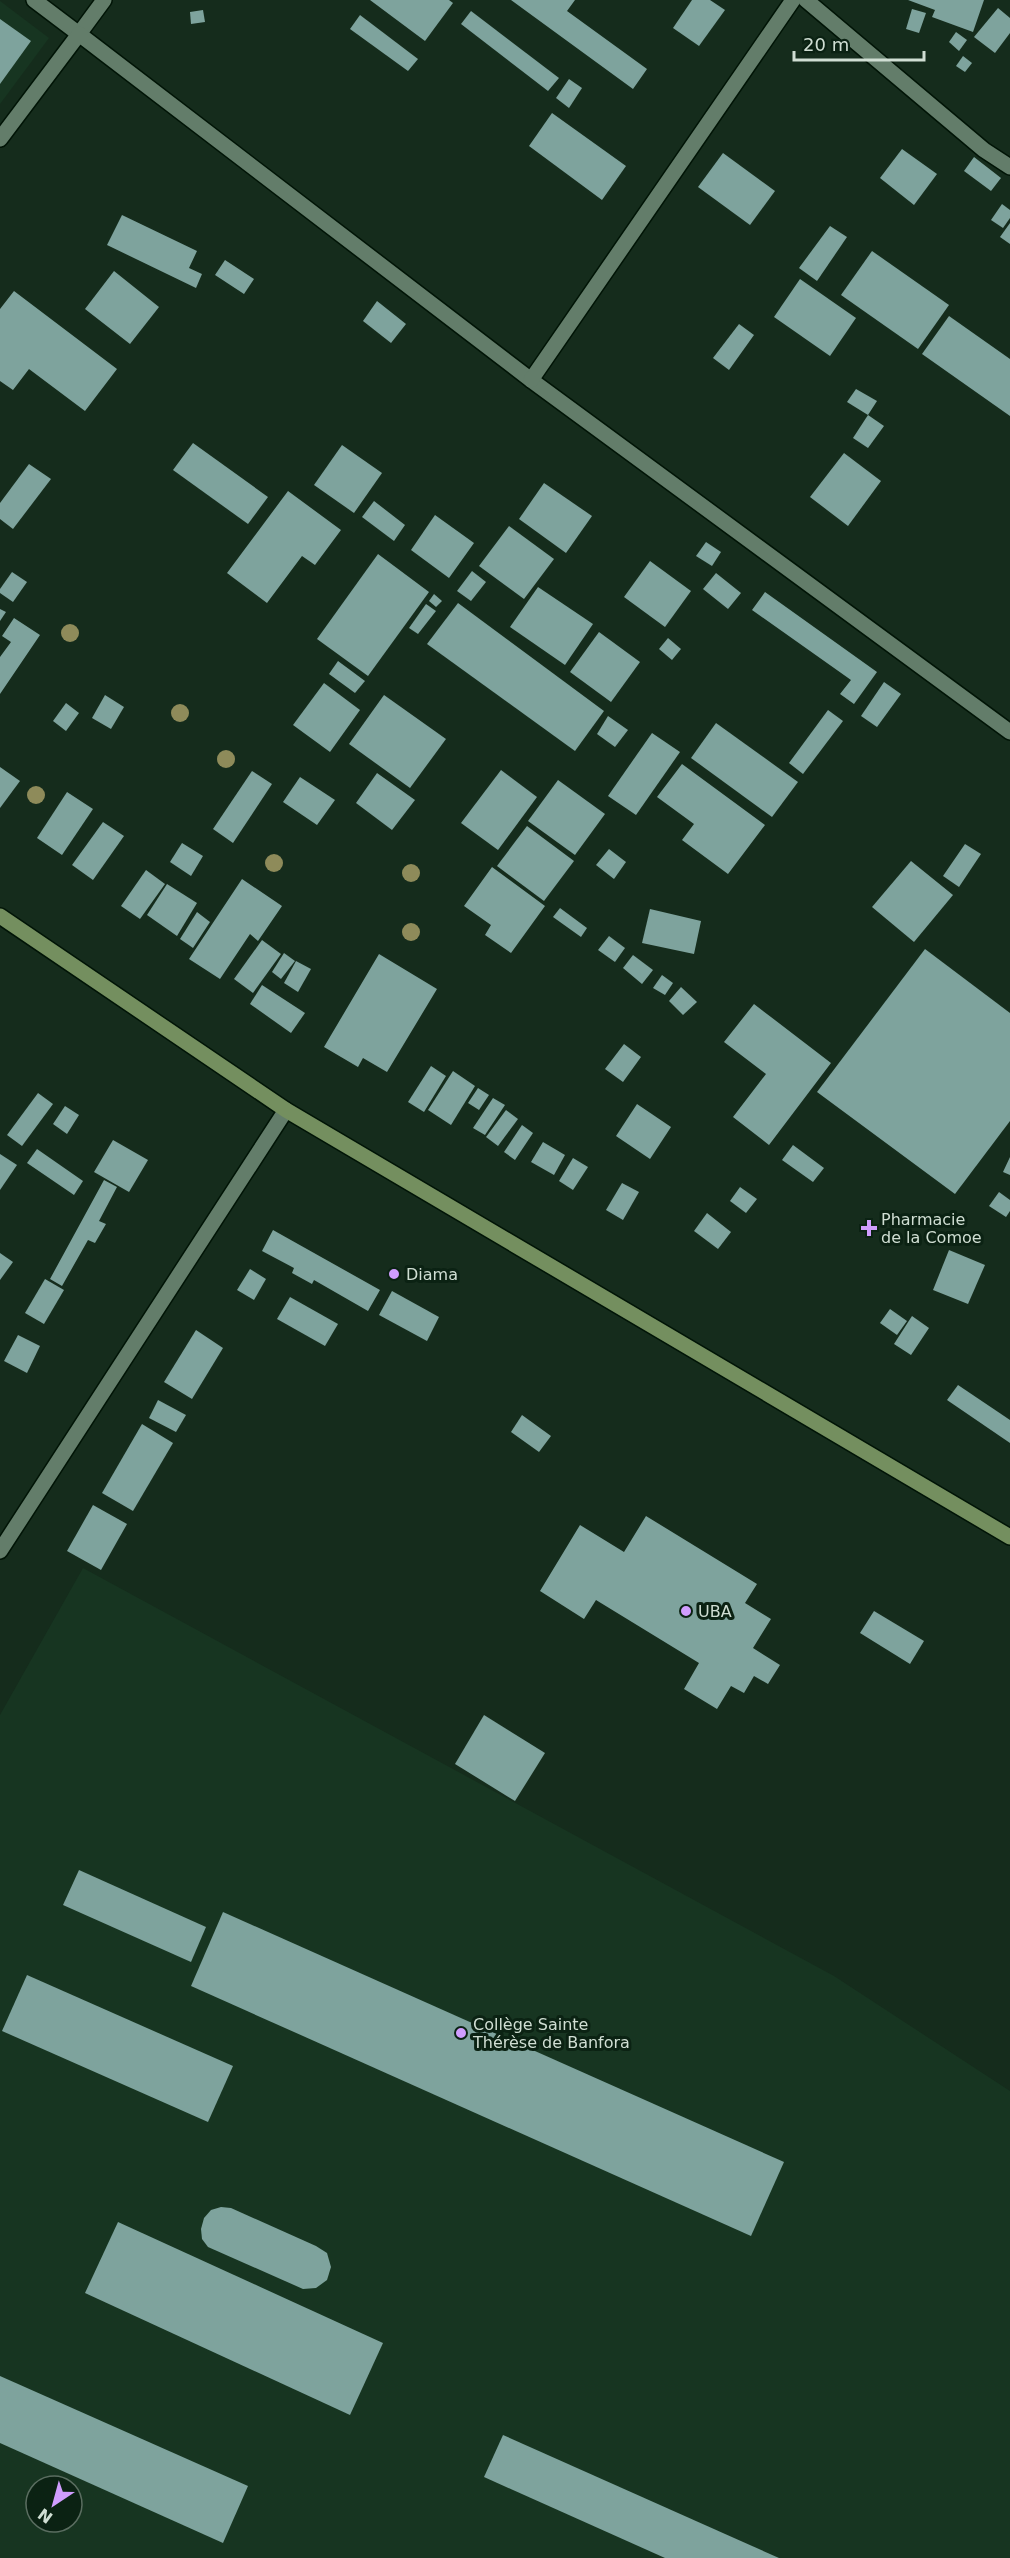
<svg xmlns="http://www.w3.org/2000/svg" width="1010" height="2558" font-family="'DejaVu Sans',sans-serif">
	<rect width="100%" height="100%" fill="#152c1c"/>
	<g fill="#173521" fill-rule="evenodd">
		<path d="M0,1L49,38L0,104Z"/>
		<path d="M83,1568L834,1976L1010,2091V2558H0V1715ZM36,2486H72V2522H36Z"/>
	</g>
	<g fill="#7ea39d">
		<path d="M370,0H449L453,3L425,41Z"/>
		<path d="M511,0H575L567,11L647,69L633,89Z"/>
		<path d="M692,0H710L725,10L699,46L673,28Z"/>
		<path d="M908,0H984L973,32L932,17L935,10Z"/>
		<path d="M998,8L1010,18V33L995,53L974,37Z"/>
		<path d="M912,9L926,13L919,33L906,29Z"/>
		<path d="M203,10L205,22L191,24L190,12Z"/>
		<path d="M471,11L559,78L548,91L461,24Z"/>
		<path d="M360,15L418,59L408,71L350,29Z"/>
		<path d="M0,19L31,41L0,84Z"/>
		<path d="M956,32L967,40L959,51L949,42Z"/>
		<path d="M963,56L972,63L965,72L956,66Z"/>
		<path d="M569,79L582,88L569,108L556,98Z"/>
		<path d="M552,113L626,166L602,200L529,146Z"/>
		<path d="M902,149L937,174L914,205L880,178Z"/>
		<path d="M723,153L775,191L750,225L698,187Z"/>
		<path d="M974,157L1001,178L991,191L964,171Z"/>
		<path d="M1002,204L1010,210V218L1003,228L991,220Z"/>
		<path d="M122,215L197,251L189,268L202,274L196,288L107,245Z"/>
		<path d="M1010,223V244L1000,237Z"/>
		<path d="M830,226L847,237L817,281L799,268Z"/>
		<path d="M872,251L949,305L918,349L841,295Z"/>
		<path d="M225,260L254,279L244,294L215,275Z"/>
		<path d="M114,271L159,307L130,344L85,309Z"/>
		<path d="M800,279L856,318L830,356L774,317Z"/>
		<path d="M14,291L117,369L85,411L29,369L13,390L0,381V309Z"/>
		<path d="M377,301L406,324L391,343L363,321Z"/>
		<path d="M949,316L1010,359V416L922,354Z"/>
		<path d="M739,324L754,335L729,370L713,358Z"/>
		<path d="M856,389L877,401L868,415L847,402Z"/>
		<path d="M868,415L884,426L868,448L853,438Z"/>
		<path d="M193,443L268,497L248,524L173,470Z"/>
		<path d="M342,445L382,473L354,513L314,485Z"/>
		<path d="M844,453L881,481L848,526L810,497Z"/>
		<path d="M29,464L51,479L13,529L0,519V503Z"/>
		<path d="M544,483L592,516L566,553L519,519Z"/>
		<path d="M288,491L341,530L315,565L302,556L267,603L227,573Z"/>
		<path d="M374,501L405,525L394,541L362,517Z"/>
		<path d="M435,515L474,543L449,578L411,550Z"/>
		<path d="M509,526L554,559L524,599L479,566Z"/>
		<path d="M706,542L721,552L712,566L696,556Z"/>
		<path d="M378,554L429,592L368,676L317,639Z"/>
		<path d="M650,561L691,591L665,627L624,597Z"/>
		<path d="M472,571L486,582L471,601L457,591Z"/>
		<path d="M12,572L27,582L13,602L0,593V589Z"/>
		<path d="M716,573L741,593L728,609L703,589Z"/>
		<path d="M538,587L593,624L565,665L510,627Z"/>
		<path d="M765,592L877,672L854,704L840,694L851,680L752,610Z"/>
		<path d="M434,594L442,601L436,607L429,601Z"/>
		<path d="M458,603L604,711L575,751L427,644Z"/>
		<path d="M426,604L436,611L418,634L409,628Z"/>
		<path d="M0,609L6,612L0,621Z"/>
		<path d="M14,618L40,635L0,694V657L11,642L2,636Z"/>
		<path d="M599,632L640,662L611,702L570,672Z"/>
		<path d="M668,638L681,649L672,660L659,649Z"/>
		<path d="M338,661L365,681L355,693L329,674Z"/>
		<path d="M884,682L901,694L877,727L861,716Z"/>
		<path d="M324,683L360,710L330,752L293,725Z"/>
		<path d="M105,695L124,707L111,729L92,718Z"/>
		<path d="M384,695L446,739L410,788L349,744Z"/>
		<path d="M66,703L79,713L66,731L53,721Z"/>
		<path d="M828,710L843,721L803,774L789,763Z"/>
		<path d="M608,716L628,730L615,747L597,734Z"/>
		<path d="M716,723L798,782L772,817L691,758Z"/>
		<path d="M652,733L680,752L636,815L608,796Z"/>
		<path d="M682,764L765,825L728,874L682,840L694,824L657,797Z"/>
		<path d="M0,767L20,781L0,808Z"/>
		<path d="M501,770L537,797L498,850L461,823Z"/>
		<path d="M252,771L272,784L233,843L213,829Z"/>
		<path d="M377,773L415,800L392,830L356,803Z"/>
		<path d="M300,777L335,800L317,825L283,802Z"/>
		<path d="M558,780L605,814L575,855L528,821Z"/>
		<path d="M67,792L93,809L62,855L37,838Z"/>
		<path d="M103,822L124,836L93,880L72,865Z"/>
		<path d="M527,826L574,861L544,901L497,866Z"/>
		<path d="M182,843L203,856L191,876L170,862Z"/>
		<path d="M965,844L981,854L959,887L943,876Z"/>
		<path d="M609,849L626,862L614,879L596,865Z"/>
		<path d="M911,861L953,895L914,942L872,907Z"/>
		<path d="M492,867L545,906L511,953L485,935L491,925L464,906Z"/>
		<path d="M146,870L165,884L140,919L121,906Z"/>
		<path d="M242,879L282,906L258,941L250,934L220,979L189,959Z"/>
		<path d="M167,884L197,903L177,936L147,915Z"/>
		<path d="M560,908L587,928L581,937L553,917Z"/>
		<path d="M650,909L701,921L694,954L642,943Z"/>
		<path d="M197,912L210,922L193,948L180,939Z"/>
		<path d="M609,936L625,948L615,962L598,950Z"/>
		<path d="M262,940L281,954L253,993L234,979Z"/>
		<path d="M925,949L1010,1013V1121L955,1194L817,1092Z"/>
		<path d="M284,953L295,961L281,979L272,972Z"/>
		<path d="M379,954L437,989L387,1072L363,1058L358,1067L324,1047Z"/>
		<path d="M633,955L653,970L642,984L623,968Z"/>
		<path d="M296,961L311,969L298,992L284,983Z"/>
		<path d="M662,975L673,983L665,995L653,988Z"/>
		<path d="M262,985L305,1013L291,1033L250,1004Z"/>
		<path d="M681,987L697,1002L683,1015L669,1001Z"/>
		<path d="M754,1004L831,1063L769,1145L733,1117L766,1074L724,1042Z"/>
		<path d="M624,1044L641,1057L623,1082L605,1069Z"/>
		<path d="M431,1066L446,1076L424,1112L408,1102Z"/>
		<path d="M453,1071L475,1086L451,1125L428,1110Z"/>
		<path d="M478,1088L489,1095L479,1110L468,1103Z"/>
		<path d="M38,1093L53,1104L22,1146L7,1135Z"/>
		<path d="M493,1098L505,1105L485,1135L473,1128Z"/>
		<path d="M637,1104L671,1127L650,1159L616,1136Z"/>
		<path d="M65,1106L79,1115L67,1134L53,1124Z"/>
		<path d="M506,1110L518,1119L498,1146L486,1137Z"/>
		<path d="M522,1125L533,1133L515,1160L504,1152Z"/>
		<path d="M113,1140L148,1160L129,1192L94,1172Z"/>
		<path d="M543,1142L565,1155L554,1175L531,1162Z"/>
		<path d="M793,1145L824,1168L813,1182L782,1160Z"/>
		<path d="M37,1149L83,1181L74,1195L27,1163Z"/>
		<path d="M0,1154L17,1165L0,1190Z"/>
		<path d="M1010,1157V1175L1003,1172Z"/>
		<path d="M573,1158L588,1167L573,1190L559,1181Z"/>
		<path d="M104,1180L117,1187L99,1221L106,1224L95,1243L88,1240L62,1286L50,1279Z"/>
		<path d="M622,1183L639,1192L623,1220L606,1210Z"/>
		<path d="M740,1187L757,1199L746,1213L730,1201Z"/>
		<path d="M999,1192L1010,1200V1211L1006,1217L989,1206Z"/>
		<path d="M707,1213L731,1232L718,1249L694,1231Z"/>
		<path d="M273,1230L380,1290L368,1311L314,1280L312,1284L292,1273L294,1268L262,1251Z"/>
		<path d="M949,1250L985,1265L968,1304L933,1290Z"/>
		<path d="M0,1253L13,1262L0,1280Z"/>
		<path d="M250,1269L266,1279L254,1300L237,1290Z"/>
		<path d="M45,1279L64,1290L44,1324L25,1313Z"/>
		<path d="M392,1291L439,1317L427,1341L379,1315Z"/>
		<path d="M290,1297L338,1324L325,1346L277,1319Z"/>
		<path d="M890,1309L907,1321L897,1335L880,1323Z"/>
		<path d="M912,1316L929,1328L911,1355L894,1344Z"/>
		<path d="M196,1330L223,1348L192,1399L164,1382Z"/>
		<path d="M18,1335L40,1346L27,1373L4,1361Z"/>
		<path d="M958,1385L1010,1420V1443L947,1400Z"/>
		<path d="M158,1400L186,1415L176,1432L149,1418Z"/>
		<path d="M522,1415L551,1436L539,1452L511,1432Z"/>
		<path d="M142,1424L173,1443L133,1511L102,1493Z"/>
		<path d="M93,1505L127,1524L101,1570L67,1551Z"/>
		<path d="M646,1516L757,1584L745,1603L771,1619L753,1648L780,1665L768,1684L754,1676L744,1693L731,1686L717,1709L684,1689L699,1663L596,1600L584,1619L540,1591L580,1525L624,1552Z"/>
		<path d="M874,1611L924,1641L910,1664L860,1633Z"/>
		<path d="M484,1715L545,1753L515,1801L455,1764Z"/>
		<path d="M79,1870L206,1927L191,1962L63,1905Z"/>
		<path d="M223,1912L784,2162L751,2236L191,1986Z"/>
		<path d="M27,1975L233,2066L208,2122L2,2031Z"/>
		<path d="M221,2207L231,2208L316,2246L327,2253L331,2267L327,2280L316,2288L303,2289L208,2247L202,2239L201,2229L204,2218L211,2210Z"/>
		<path d="M118,2222L383,2343L350,2415L85,2293Z"/>
		<path d="M0,2376L248,2486L223,2543L0,2443Z"/>
		<path d="M503,2435L779,2558H665L484,2477Z"/>
	</g>
	<g fill="none" stroke-linecap="round" stroke-linejoin="round">
		<g stroke="#011406" stroke-width="18">
			<g id="street">
				<path d="M34,0L79,34L104,0"/>
				<path d="M806,0L984,150L1010,167"/>
				<path d="M0,139L79,34L531,380L1010,732"/>
				<path d="M531,380L793,0"/>
				<path d="M0,1551L286,1110"/>
			</g>
		</g>
		<g stroke="#011406" stroke-width="18">
			<path id="secondary" d="M0,916L286,1110L1010,1537"/>
		</g>
		<use href="#street" stroke="#637d6a" stroke-width="15"/>
		<use href="#secondary" stroke="#748f5f" stroke-width="15"/>
	</g>
	<g fill="#8e8b5a">
		<circle cx="70" cy="633" r="9"/>
		<circle cx="180" cy="713" r="9"/>
		<circle cx="226" cy="759" r="9"/>
		<circle cx="36" cy="795" r="9"/>
		<circle cx="274" cy="863" r="9"/>
		<circle cx="411" cy="873" r="9"/>
		<circle cx="411" cy="932" r="9"/>
	</g>
	<g fill="#d09dfe" stroke="#0b2213" stroke-width="2">
		<path d="M866 1219h6v6h6v6h-6v6h-6v-6h-6v-6h6z"/>
		<circle cx="394" cy="1274" r="6"/>
		<circle cx="686" cy="1611" r="6"/>
		<circle cx="461" cy="2033" r="6"/>
	</g>
	<g text-anchor="middle" dominant-baseline="central" stroke-width="6" stroke-linejoin="round" paint-order="stroke">
		<g font-size="16" fill="#d0ded3" stroke="#0b2213" text-anchor="start">
			<text x="881" y="1219">Pharmacie<tspan x="881" dy="18">de la Comoe</tspan></text>
			<text x="406" y="1274">Diama</text>
			<text x="698" y="1611">UBA</text>
			<text x="473" y="2024">Collège Sainte<tspan x="473" dy="18">Thérèse de Banfora</tspan></text>
		</g>
	</g>
	<g transform="translate(54 2504) rotate(216)"><circle r="28" fill="#0b2213" stroke="#5a6d60" stroke-width="1.5"/>
	<path d="M0-4.5L10 22L0 15L-10 22Z" fill="#d09dfe"/>
	<text y="-9" font-size="16" font-weight="bold" text-anchor="middle" fill="#d0ded3">N</text>
	</g>
	<path d="M794 51v9h130v-9" fill="none" stroke="#d0ded3" stroke-width="3"/>
	<text x="803" y="51" font-size="18" fill="#d0ded3" stroke="#0b2213" stroke-width="4.5" paint-order="stroke">20 m</text>
</svg>
